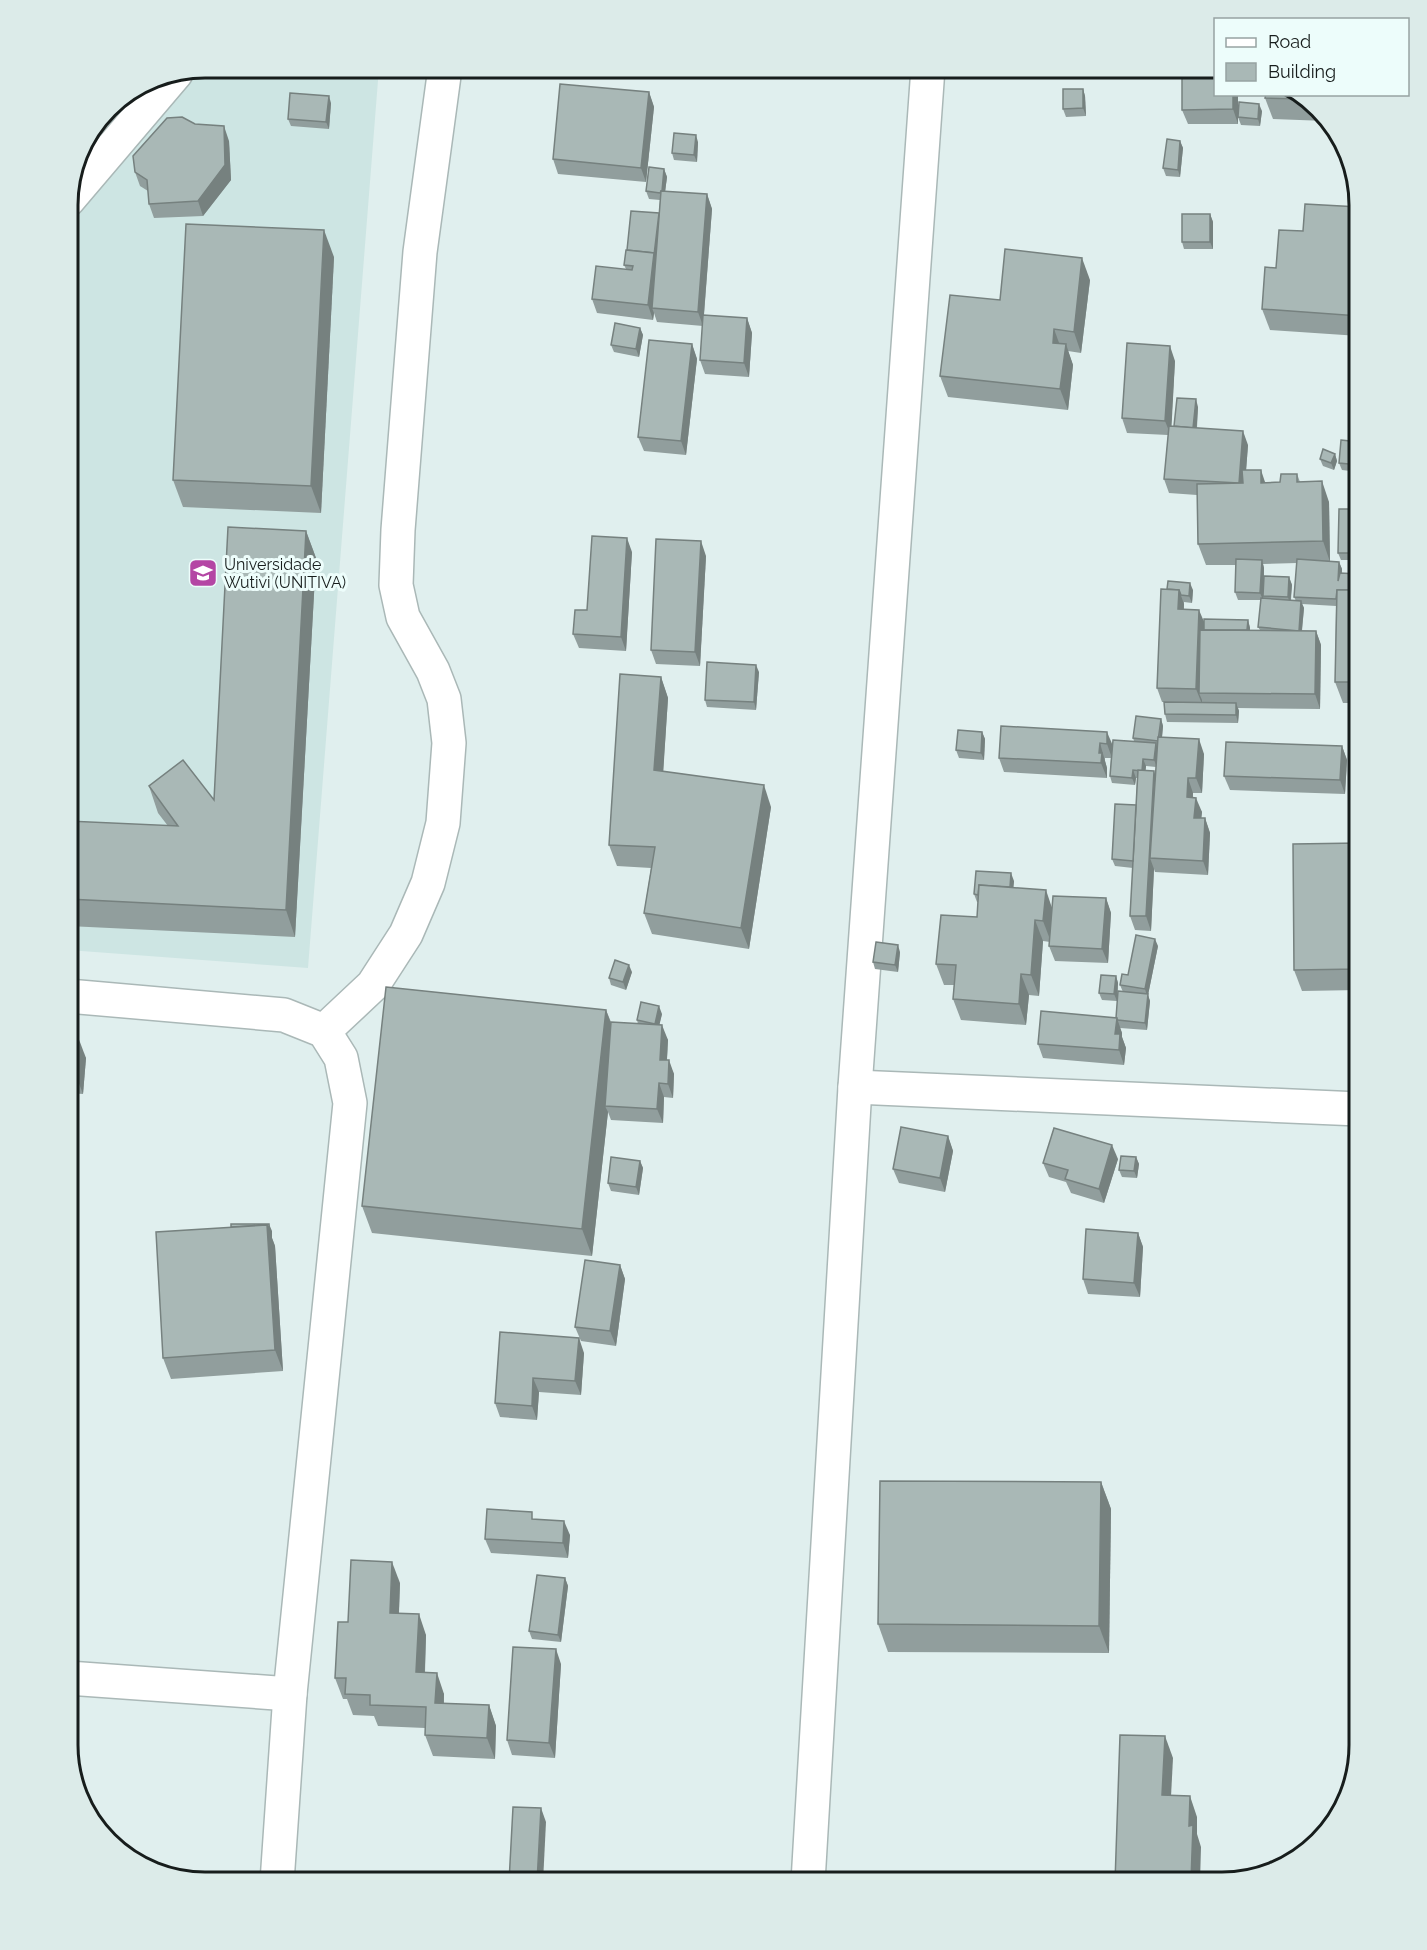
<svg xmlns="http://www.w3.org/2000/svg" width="1427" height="1950" font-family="Raleway,sans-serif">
	<rect width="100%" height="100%" fill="#e0efee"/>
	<path fill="#cde5e3" d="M205,68H379L308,968L68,950V196L82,145L114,102L153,78Z"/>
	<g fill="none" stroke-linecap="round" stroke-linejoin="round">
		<g stroke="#aab8b7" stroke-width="36">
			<g id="minor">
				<path d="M68,200L176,73"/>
				<path d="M68,996L284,1015L324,1031L341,1058L350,1103L290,1694L277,1882"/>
				<path d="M324,1031L373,985L406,934L428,883L443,823L449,743L444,699L433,671L403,617L396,585L398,530L420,252L445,68"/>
				<path d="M855,1087L1359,1109"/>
				<path d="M68,1678L290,1694"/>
				<path d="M808,1882L855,1087L928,68"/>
			</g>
		</g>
		<use href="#minor" stroke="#fff" stroke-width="33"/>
	</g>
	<g fill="#919e9d" fill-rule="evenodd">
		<path d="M350,68H364L363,75L353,74Z"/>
		<path d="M1083,89L1085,96L1086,116L1066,117L1063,109Z"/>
		<path d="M649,92L654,107L646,182L558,174L553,159Z"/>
		<path d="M1238,94V115L1262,111L1260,126L1241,125L1238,117V124H1188L1182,110Z"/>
		<path d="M1299,94L1326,121L1273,119L1265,98Z"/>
		<path d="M331,103L329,129L291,126L288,119Z"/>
		<path d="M229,141L231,180L203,216L154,218L149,204L148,191L140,186L135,172Z"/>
		<path d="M1180,141L1183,148L1180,177L1166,176L1163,168Z"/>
		<path d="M698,142L697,162L674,160L672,153Z"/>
		<path d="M664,169L667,177L665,192L707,194L712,209L704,315L747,318L752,333L749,377L705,374L700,360L703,326L657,322L654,313L653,320L597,313L592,299L626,269L624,265L627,250L659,213L660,200L649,199L646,191Z"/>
		<path d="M1359,207V336L1270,330L1262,309L1276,268L1303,231Z"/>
		<path d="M1210,214L1213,222V249H1184L1182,242Z"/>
		<path d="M334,257L321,513L183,507L173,480Z"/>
		<path d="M1090,280L1081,353L1068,351L1073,365L1068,410L948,397L940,376L1000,300Z"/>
		<path d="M640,328L643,335L639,357L614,352L611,345Z"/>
		<path d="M692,344L697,359L686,455L644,451L638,437Z"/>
		<path d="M1175,361L1171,426H1174L1198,407L1197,428L1248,445L1246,470L1265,482H1280L1297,474L1300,482L1329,502L1330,561L1339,562L1342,569V573L1359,574V703H1343L1335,682L1336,606L1302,604L1304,608L1302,631H1316L1321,645L1320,709L1238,708L1239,711L1238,723L1167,722L1165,714L1164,702H1162L1157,688L1161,589L1193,590L1192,603L1184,602V609L1204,622L1248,620L1250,628V630H1260L1258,627L1261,600H1238L1235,592L1236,565H1206L1198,544L1197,495L1169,493L1164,479L1168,435L1127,433L1122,418ZM1297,563L1294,597L1296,601L1291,600L1292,585L1289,577L1264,576V568L1263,564Z"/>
		<path d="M1359,442V472L1342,470L1339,463Z"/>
		<path d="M1335,454L1337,461L1334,470L1323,466L1320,459Z"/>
		<path d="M1359,509V560H1341L1338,553Z"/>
		<path d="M306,531L316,558L295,937L68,926V821L168,826L158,813L149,786L214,800Z"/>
		<path d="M632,552L626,651L579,648L573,634L587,610Z"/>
		<path d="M706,556L700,666L656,664L651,650Z"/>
		<path d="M759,672L756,710L707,707L705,700Z"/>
		<path d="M661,677L668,698L663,771L771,807L749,949L652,934L644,913L651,868L617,866L609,845Z"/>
		<path d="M1161,719L1163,726L1162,737L1204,754L1202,793H1193V798L1202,812L1201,818H1205L1210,833L1208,875L1155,872L1154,869L1151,931L1135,930L1130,916L1133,868L1115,866L1112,859L1136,805L1137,778H1136L1135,785L1112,783L1110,776L1111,758H1105V761L1107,768V778L1004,772L999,758L1001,726L1112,745L1134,741L1133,738ZM1146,766L1156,767L1155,776L1154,771H1145Z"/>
		<path d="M1359,728V761H1358L1355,753Z"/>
		<path d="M982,732L985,739L984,760L959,758L956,750Z"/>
		<path d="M1342,746L1347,760L1345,794L1230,790L1224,776Z"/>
		<path d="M1359,843V990L1302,991L1294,970Z"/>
		<path d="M1014,881L1013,888L1052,907L1106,898L1111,913L1108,963L1055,961L1049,946L1050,942L1043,941L1039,996L1029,995L1026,1025L961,1020L953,999L954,985H944L936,964L977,917L978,902H977L974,894Z"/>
		<path d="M1158,946L1148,995L1150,1001L1147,1030L1120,1028L1122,1033V1037L1126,1048L1124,1065L1043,1058L1038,1044L1116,1018L1123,992L1120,985L1128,975Z"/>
		<path d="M900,952L898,972L875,969L873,962Z"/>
		<path d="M632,972L626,990L611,985L609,978Z"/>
		<path d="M1116,976L1118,983L1117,1001L1102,1000L1099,993Z"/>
		<path d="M606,1010L611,1022L638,1024L637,1020L662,1014L659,1025L668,1040L667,1060L674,1074L673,1098L664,1097L663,1123L611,1120L608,1112L592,1256L372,1233L362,1206Z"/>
		<path d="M68,1036L86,1058L83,1094L68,1093Z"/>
		<path d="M948,1136L953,1151L945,1192L899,1183L893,1169Z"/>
		<path d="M1136,1157L1139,1164L1137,1178L1122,1177L1119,1170Z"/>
		<path d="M1118,1159L1104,1203L1071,1193L1066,1182L1049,1177L1043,1163Z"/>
		<path d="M640,1161L643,1168L639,1195L611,1191L608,1183Z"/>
		<path d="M272,1231V1238L275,1246L283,1371L171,1379L163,1358Z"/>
		<path d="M1138,1233L1143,1247L1140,1297L1088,1294L1083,1279Z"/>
		<path d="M620,1265L625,1279L616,1346L581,1341L575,1327Z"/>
		<path d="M500,1332L584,1353L581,1395L539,1392L537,1420L500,1417L495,1403Z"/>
		<path d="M1101,1482L1111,1509L1109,1653L888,1652L878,1624Z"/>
		<path d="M535,1520L570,1535L568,1558L491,1553L485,1539Z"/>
		<path d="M565,1578L568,1586L561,1642L532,1639L529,1631Z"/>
		<path d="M400,1583L399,1613L426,1635L425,1673L444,1694V1704L489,1705L496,1726L495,1759L433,1756L425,1735V1728L378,1726L374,1716L353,1715L347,1699H343L335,1678L348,1622Z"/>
		<path d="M561,1664L555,1758L512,1755L507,1740Z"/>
	</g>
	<g fill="#76817f">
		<path d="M360,68H364L363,75Z"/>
		<path d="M1083,89L1085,96L1086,116L1083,108Z"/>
		<path d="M649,92L654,107L646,182L641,168Z"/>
		<path d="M1233,94H1238V124L1233,109Z"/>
		<path d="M329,96L331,103L329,129L326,122Z"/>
		<path d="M1259,104L1262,111L1260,126L1258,119Z"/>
		<path d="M224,126L229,141L231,180L203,216L198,201Z"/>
		<path d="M696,135L698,142L697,162L694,155Z"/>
		<path d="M1180,141L1183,148L1180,177L1178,170Z"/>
		<path d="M664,169L667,177L664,200L662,193Z"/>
		<path d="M707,194L712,209L703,326L698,312Z"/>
		<path d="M659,214L652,308L654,313L653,320L648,305L654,253Z"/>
		<path d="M1210,214L1213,222V249L1210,242Z"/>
		<path d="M324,230L334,257L321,513L311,486Z"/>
		<path d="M1082,258L1090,280L1081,353L1074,332Z"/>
		<path d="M747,318L752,333L749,377L744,363Z"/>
		<path d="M640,328L643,335L639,357L636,349Z"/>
		<path d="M1054,329L1062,351L1053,343Z"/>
		<path d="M692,344L697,359L686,455L681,441Z"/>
		<path d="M1066,344L1073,365L1068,410L1060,389Z"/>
		<path d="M1170,346L1175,361L1171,436L1165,421Z"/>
		<path d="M1196,399L1198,407L1196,437L1193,430Z"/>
		<path d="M1243,431L1248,445L1244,498L1239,484Z"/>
		<path d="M1335,454L1337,461L1334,470L1331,463Z"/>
		<path d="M1261,470L1268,491L1261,483Z"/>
		<path d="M1322,481L1329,502L1330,562L1323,541Z"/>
		<path d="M306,531L316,558L295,937L286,910Z"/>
		<path d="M627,538L632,552L626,651L621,637Z"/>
		<path d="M701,541L706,556L700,666L695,652Z"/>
		<path d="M1262,560L1264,568L1263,600L1260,593Z"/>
		<path d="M1339,562L1342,569L1341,588L1338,581Z"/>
		<path d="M1289,577L1292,585L1290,605L1288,597Z"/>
		<path d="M1190,583L1193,590L1192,603L1189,596Z"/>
		<path d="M1179,590L1184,604L1183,623L1178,609Z"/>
		<path d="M1357,590L1359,596V616L1357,609Z"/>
		<path d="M1301,601L1304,608L1301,638L1299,631Z"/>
		<path d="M1199,610L1205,624L1199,693L1202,700V704L1196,689Z"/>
		<path d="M1248,620L1250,628V642L1247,635Z"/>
		<path d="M1316,631L1321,645L1320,709L1315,694Z"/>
		<path d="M756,665L759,672L756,710L754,702Z"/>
		<path d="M661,677L668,698L662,791L654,770Z"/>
		<path d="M1236,703L1239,711L1238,723L1236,715Z"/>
		<path d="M1161,719L1163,726L1161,748L1159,741Z"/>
		<path d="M982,732L985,739L984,760L981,753Z"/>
		<path d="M1107,732L1113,746L1112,758L1107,744Z"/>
		<path d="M1199,739L1204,754L1202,793L1196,778Z"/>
		<path d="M1100,743L1107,768V778L1101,763L1099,753Z"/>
		<path d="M1156,743L1158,750L1157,767L1154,760Z"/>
		<path d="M1342,746L1347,760L1345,794L1340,780Z"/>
		<path d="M1143,759L1146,766L1145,779L1142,771Z"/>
		<path d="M1133,770L1136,778L1135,785L1132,778Z"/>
		<path d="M1154,771L1159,786L1150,858L1154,869L1151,931L1146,916Z"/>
		<path d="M1188,778L1193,793L1192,812L1187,797Z"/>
		<path d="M764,785L771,807L749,949L741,928Z"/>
		<path d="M1196,798L1202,812L1200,832L1194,818Z"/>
		<path d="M1205,818L1210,833L1208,875L1203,861Z"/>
		<path d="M1011,873L1014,881L1012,904L1010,897Z"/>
		<path d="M1046,890L1053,911L1051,942L1043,921Z"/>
		<path d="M1106,898L1111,913L1108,963L1102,949Z"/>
		<path d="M1035,920L1043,941L1039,996L1031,975Z"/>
		<path d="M1155,939L1158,946L1148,995L1150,1001L1147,1030L1145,1023L1147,996L1145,989Z"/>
		<path d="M898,945L900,952L898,972L895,965Z"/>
		<path d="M629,965L632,972L626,990L623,982Z"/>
		<path d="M1021,974L1029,995L1026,1025L1019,1004Z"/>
		<path d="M1116,976L1118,983L1117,1001L1114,994Z"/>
		<path d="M659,1006L662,1014L658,1031L655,1024Z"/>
		<path d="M606,1010L616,1037L605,1106L608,1112L592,1256L582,1229Z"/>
		<path d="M1117,1018L1122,1033V1037L1126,1048L1124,1065L1119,1050L1115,1034Z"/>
		<path d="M662,1025L668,1040L666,1074L660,1060Z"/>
		<path d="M78,1037L86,1058L83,1094L75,1073Z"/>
		<path d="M669,1060L674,1074L673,1098L668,1084Z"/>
		<path d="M659,1083L664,1097L663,1123L657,1109Z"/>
		<path d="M68,1116L71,1124L68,1149Z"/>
		<path d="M948,1136L953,1151L945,1192L940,1178Z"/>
		<path d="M1112,1145L1118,1159L1104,1203L1099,1189Z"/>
		<path d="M1136,1157L1139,1164L1137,1178L1134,1171Z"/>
		<path d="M640,1161L643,1168L639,1195L636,1187Z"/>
		<path d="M269,1224L272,1231V1238L275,1246L283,1371L275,1350L267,1225Z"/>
		<path d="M1138,1233L1143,1247L1140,1297L1134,1283Z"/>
		<path d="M620,1265L625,1279L616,1346L610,1331Z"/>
		<path d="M579,1338L584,1353L581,1395L575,1381Z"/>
		<path d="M533,1378L539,1392L537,1420L532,1406Z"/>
		<path d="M1101,1482L1111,1509L1109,1653L1099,1626Z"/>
		<path d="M564,1521L570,1535L568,1558L563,1543Z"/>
		<path d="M392,1562L400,1583L398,1634L390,1613Z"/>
		<path d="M565,1578L568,1586L561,1642L558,1635Z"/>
		<path d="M419,1614L426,1635L424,1693L416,1672Z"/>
		<path d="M556,1649L561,1664L555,1758L549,1743Z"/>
		<path d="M437,1673L444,1694L443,1725L435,1703Z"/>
		<path d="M489,1705L496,1726L495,1759L487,1738Z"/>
		<path d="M1165,1736L1173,1758L1170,1816L1162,1795Z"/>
		<path d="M1190,1796L1197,1817V1834L1201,1847L1200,1882L1191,1880L1189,1826Z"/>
		<path d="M541,1808L546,1822L543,1882H537Z"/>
	</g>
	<g fill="#a9b8b6" stroke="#76817f" stroke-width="1.5">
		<path d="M1182,68H1215V94H1233V109L1182,110Z"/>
		<path d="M560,84L649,92L641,168L553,159Z"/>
		<path d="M1063,89H1083V108L1063,109Z"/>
		<path d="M290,93L329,96L326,122L288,119Z"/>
		<path d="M1266,94H1299L1304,99L1265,98Z"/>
		<path d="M1239,102L1259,104L1258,119L1238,117Z"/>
		<path d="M182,117L195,124L224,126L225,165L198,201L149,204L147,180L135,172L133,156L167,118Z"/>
		<path d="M674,133L696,135L694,155L672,153Z"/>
		<path d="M1167,139L1180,141L1178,170L1163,168Z"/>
		<path d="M649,167L664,169L662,191H661L660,193L646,191Z"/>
		<path d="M661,191L707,194L698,312L652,308Z"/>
		<path d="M1305,204L1359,207V316L1262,309L1265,267L1276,268L1279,230L1303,231Z"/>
		<path d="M631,211L659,213L654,255V253L627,250Z"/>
		<rect x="1182" y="214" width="28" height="28"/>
		<path d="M186,224L324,230L311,486L173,480Z"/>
		<path d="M1005,249L1082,258L1074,332L1054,329L1053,343L1066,344L1060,389L940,376L950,295L1000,300Z"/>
		<path d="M626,250L654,253L648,305L592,299L596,266L632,270L633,266L624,265Z"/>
		<path d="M703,315L747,318L744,363L700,360Z"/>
		<path d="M615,323L640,328L636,349L611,345Z"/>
		<path d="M649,340L692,344L681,441L638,437Z"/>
		<path d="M1127,343L1170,346L1165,421L1122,418Z"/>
		<path d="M1177,398L1196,399L1193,428L1174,426Z"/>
		<path d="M1169,426L1243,431L1239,483L1164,479Z"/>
		<path d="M1341,440L1359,442V465L1339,463Z"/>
		<path d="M1323,449L1335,454L1331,463L1320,459Z"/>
		<path d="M1242,470H1261V483L1280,482L1281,474H1297V482L1322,481L1323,541L1198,544L1197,484L1243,483Z"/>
		<path d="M1339,509H1359V553H1338Z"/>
		<path d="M228,527L306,531L286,910L68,899V821L178,826L149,786L183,760L214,800Z"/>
		<path d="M592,536L627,538L621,637L573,634L575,610H587Z"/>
		<path d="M656,539L701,541L695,652L651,650Z"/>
		<path d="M1236,559L1262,560L1260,593L1235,592Z"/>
		<path d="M1297,559L1339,562L1338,581L1340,573L1359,574V596L1357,590H1337L1336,599L1294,597Z"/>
		<path d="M1264,576L1289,577L1288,597L1263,596Z"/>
		<path d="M1168,581L1190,583L1189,596L1181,595L1179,590L1167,589Z"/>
		<path d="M1161,589L1179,590L1178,609L1199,610L1196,689L1157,688Z"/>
		<path d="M1337,590H1357V609H1359V682H1335Z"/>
		<path d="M1261,598L1301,601L1299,631L1258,627Z"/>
		<path d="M1204,619L1248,620L1247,630H1204Z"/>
		<path d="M1200,630L1316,631L1315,694L1199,693Z"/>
		<path d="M707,662L756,665L754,702L705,700Z"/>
		<path d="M620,674L661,677L654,770L764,785L741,928L644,913L655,847L609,845Z"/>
		<path d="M1164,702L1236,703V715L1165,714Z"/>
		<path d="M1136,716L1161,719L1158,741L1133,738Z"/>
		<path d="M1001,726L1107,732V744L1100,743L1099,753H1102L1101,763L999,758Z"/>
		<path d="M1357,728H1359V754L1355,753Z"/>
		<path d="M958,730L982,732L981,753L956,750Z"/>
		<path d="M1158,737L1199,739L1196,778H1188L1187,797L1196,798L1194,818H1205L1203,861L1150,858Z"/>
		<path d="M1113,740L1156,743L1154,760L1143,759L1142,771L1133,770L1132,778L1110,776Z"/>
		<path d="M1226,742L1342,746L1340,780L1224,776Z"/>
		<path d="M1138,770L1154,771L1146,916H1130Z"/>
		<path d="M1115,804L1136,805L1133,861L1112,859Z"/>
		<path d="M1359,843V969L1294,970L1293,844Z"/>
		<path d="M976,871L1011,873L1010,887L979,885L978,895L974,894Z"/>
		<path d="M979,885L1046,890L1043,921L1035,920L1031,975L1021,974L1019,1004L953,999L956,965L936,964L941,915L977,917Z"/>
		<path d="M1053,896L1106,898L1102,949L1049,946Z"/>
		<path d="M1136,935L1155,939L1145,989L1120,985L1122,974L1128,975Z"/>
		<path d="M876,942L898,945L895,965L873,962Z"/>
		<path d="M615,960L629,965L623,982L609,978Z"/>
		<path d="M1101,975L1116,976L1114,994L1099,993Z"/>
		<path d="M386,987L606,1010L582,1229L362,1206Z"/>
		<path d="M1118,991L1148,994L1145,1023L1118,1020L1116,1018Z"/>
		<path d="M641,1002L659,1006L655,1024L637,1020Z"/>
		<path d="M1041,1011L1117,1018L1115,1034H1120L1119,1050L1038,1044Z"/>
		<path d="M611,1022L662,1025L660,1060H669L668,1084L659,1083L657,1109L605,1106Z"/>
		<path d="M68,1036L78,1037L75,1073L68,1072Z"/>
		<path d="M901,1127L948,1136L940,1178L893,1169Z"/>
		<path d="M1054,1128L1112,1145L1099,1189L1065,1179L1068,1170L1043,1163Z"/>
		<path d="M1121,1156L1136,1157L1134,1171L1119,1170Z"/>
		<path d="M611,1157L640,1161L636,1187L608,1183Z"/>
		<path d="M231,1224H269V1230L267,1225L231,1227Z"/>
		<path d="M267,1225L275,1350L163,1358L156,1232Z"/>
		<path d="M1086,1229L1138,1233L1134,1283L1083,1279Z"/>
		<path d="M585,1260L620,1265L610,1331L575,1327Z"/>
		<path d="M500,1332L579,1338L575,1381L533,1378L532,1406L495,1403Z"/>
		<path d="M880,1481L1101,1482L1099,1626L878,1624Z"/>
		<path d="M487,1509L532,1512V1519L564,1521L563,1543L485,1539Z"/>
		<path d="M351,1560L392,1562L390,1613L419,1614L416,1672L437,1673L435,1703L489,1705L487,1738L425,1735L426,1707L370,1705V1695L345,1694L346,1678H335L338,1622H348Z"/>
		<path d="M537,1575L565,1578L558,1635L529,1631Z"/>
		<path d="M513,1647L556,1649L549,1743L507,1740Z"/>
		<path d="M1120,1735L1165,1736L1162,1795L1190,1796L1189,1826L1193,1825L1191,1880H1206V1882H1115Z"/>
		<path d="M513,1807L541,1808L537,1882H509Z"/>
	</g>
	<defs>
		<g id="university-square" transform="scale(1.5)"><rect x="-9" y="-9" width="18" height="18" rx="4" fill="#b446a4" stroke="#edfdfb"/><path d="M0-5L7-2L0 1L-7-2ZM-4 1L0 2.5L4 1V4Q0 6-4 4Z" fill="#fff"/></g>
	</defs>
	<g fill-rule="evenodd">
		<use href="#university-square" x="203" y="573"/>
	</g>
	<g text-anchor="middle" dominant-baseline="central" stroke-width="6" stroke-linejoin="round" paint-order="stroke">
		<g font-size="16" fill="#171d1c" stroke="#edfdfb" text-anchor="start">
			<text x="224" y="564">Universidade<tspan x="224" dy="18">Wutivi (UNITIVA)</tspan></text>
		</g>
	</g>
	<path d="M0 0H1427V1950H0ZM205 78H1222A127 127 0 0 1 1349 205V1745A127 127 0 0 1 1222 1872H205A127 127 0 0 1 78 1745V205A127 127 0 0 1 205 78Z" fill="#dcebe9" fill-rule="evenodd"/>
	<path fill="none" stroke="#171d1c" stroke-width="3" d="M205 78H1222A127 127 0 0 1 1349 205V1745A127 127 0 0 1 1222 1872H205A127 127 0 0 1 78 1745V205A127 127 0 0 1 205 78Z"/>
	<rect x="1214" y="18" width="195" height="78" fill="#edfdfb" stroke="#97a3a2" stroke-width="1.5"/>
	<rect x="1226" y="38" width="30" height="9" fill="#ffffff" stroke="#97a3a2" stroke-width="1.5"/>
	<text x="1268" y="48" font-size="18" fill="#171d1c">Road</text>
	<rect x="1226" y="63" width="30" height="18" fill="#a9b8b6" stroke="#97a3a2" stroke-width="1.5"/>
	<text x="1268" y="78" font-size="18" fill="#171d1c">Building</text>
</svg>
